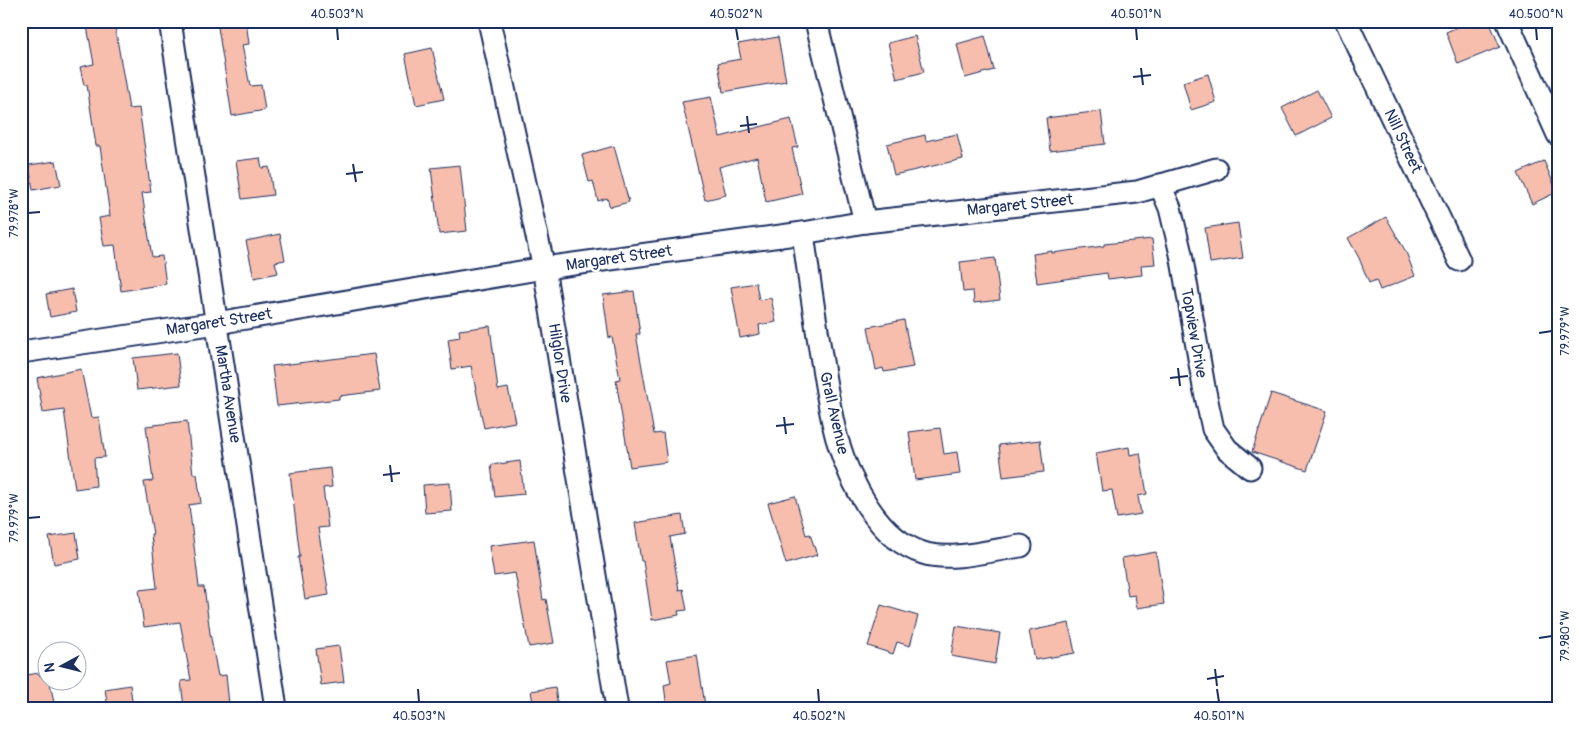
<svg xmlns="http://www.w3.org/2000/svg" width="1579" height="729" font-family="Pangolin,sans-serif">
	<rect width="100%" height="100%" fill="#fff"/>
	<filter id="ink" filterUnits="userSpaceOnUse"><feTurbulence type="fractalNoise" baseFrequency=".02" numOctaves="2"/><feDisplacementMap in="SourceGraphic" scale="10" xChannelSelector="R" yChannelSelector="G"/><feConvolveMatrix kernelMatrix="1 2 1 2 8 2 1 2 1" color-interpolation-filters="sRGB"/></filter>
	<g filter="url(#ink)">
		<g fill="#f7beae" stroke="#1b2f5e">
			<path d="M86,21H114L129,109L139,108L151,192L142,193L152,257L162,256L166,284L121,291L115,245L104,246L99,218L110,216L100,146H96L87,85H84L80,67L94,64Z"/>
			<path d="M217,21H246L249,44L242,45L250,86L261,85L265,110L232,116Z"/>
			<path d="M1472,21H1489L1500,47L1458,64L1446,32Z"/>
			<path d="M915,36L924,72L897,79L888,43Z"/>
			<path d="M985,36L994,70L965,78L957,44Z"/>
			<path d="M778,37L786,81L723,92L718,63L741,59L738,44Z"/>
			<path d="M432,48L444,99L416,105L405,54Z"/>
			<path d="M1208,74L1216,102L1191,110L1183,82Z"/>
			<path d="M1317,90L1331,118L1296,136L1282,108Z"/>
			<path d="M711,97L720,137L791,119L798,147L792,148L802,194L766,202L757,157L719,167L726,195L705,200L682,102Z"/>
			<path d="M1101,111L1105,144L1050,151L1046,118Z"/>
			<path d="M957,134L963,159L894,175L887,144L925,135L926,141Z"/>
			<path d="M614,146L629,202L610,207L607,198L598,201L593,181L589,182L582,155Z"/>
			<path d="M260,158L262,168L269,167L273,195L242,199L236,161Z"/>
			<path d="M56,161L61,185L33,190L29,165Z"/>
			<path d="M1544,161L1557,192L1532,204L1518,173Z"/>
			<path d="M460,165L467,231L439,234L431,168Z"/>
			<path d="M1386,217L1406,252L1415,276L1380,290L1376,280L1369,283L1359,258L1348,238Z"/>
			<path d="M1238,223L1243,258L1210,263L1205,228Z"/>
			<path d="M280,234L285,260L275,262L278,273L254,278L246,241Z"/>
			<path d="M1152,239L1155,264L1141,265L1142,275L1108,279L1107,273L1037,283L1033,254L1052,251V253L1104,246V244Z"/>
			<path d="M995,258L1000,300L974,303L973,291L963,292L960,262Z"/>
			<path d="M756,283L759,300L771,298L776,322L759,325L760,334L740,338L731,287Z"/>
			<path d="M72,289L76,312L50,317L46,294Z"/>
			<path d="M634,291L640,334H636L654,434L663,433L667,462L630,467L616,380L620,379L612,337L609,338L603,295Z"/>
			<path d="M904,320L913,367L884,372L883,368L876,370L868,327Z"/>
			<path d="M490,326L498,390L508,388L515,422L484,428L471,366L452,369L448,339L460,337L459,330Z"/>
			<path d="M177,353L181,385L137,390L133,358Z"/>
			<path d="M374,354L380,391L339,396V399L277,406L272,366Z"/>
			<path d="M81,369L91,418L99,417L105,457L94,458L96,486L75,489L64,410L43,413L37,378Z"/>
			<path d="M1271,393L1327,411L1307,470L1252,452Z"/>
			<path d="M187,421L193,474H197L201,503L189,505L199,587H204L210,633L218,676L226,675L229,704L195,708H184L181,681L191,680L180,622L144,627L139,590L157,588L151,534H153L144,482L153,481L146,426Z"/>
			<path d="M940,428L944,454L957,452L960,474L915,480L909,432Z"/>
			<path d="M1040,440L1044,472L1003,477L999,445Z"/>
			<path d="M1129,447L1130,455L1140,453L1147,494L1138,496L1141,514L1117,518L1112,490L1102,491L1096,453Z"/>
			<path d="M520,461L524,494L495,497L491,465Z"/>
			<path d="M330,468L332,487L323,488L328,527L318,528L329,595L305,599L298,557H300L290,473Z"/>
			<path d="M450,483L452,511L425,513L423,485Z"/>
			<path d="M795,496L806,535L810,534L817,555L786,564L768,503Z"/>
			<path d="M682,515L685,534L670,537L679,590L683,589L687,610L678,611L679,615L652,620L643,561H641L635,523Z"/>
			<path d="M76,533L80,559L54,564L49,537Z"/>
			<path d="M534,540L543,600L546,599L554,643L529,647L515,573L494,576L489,546Z"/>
			<path d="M1156,552L1164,604L1137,608L1135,595L1128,596L1122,558Z"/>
			<path d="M881,605L918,616L910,646L897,642L893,654L868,646Z"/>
			<path d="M1069,623L1075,653L1035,660L1029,631Z"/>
			<path d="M956,626L1000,633L995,664L951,656Z"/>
			<path d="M339,646L344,682L321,685L316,649Z"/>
			<path d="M697,655L705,705L686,708H667L664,685L671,683L667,660Z"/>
			<path d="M39,673L40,676L48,675V682H50L55,708H21V676Z"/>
			<path d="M130,685L133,708H108L105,689Z"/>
			<path d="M555,687L558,708H534L531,691Z"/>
		</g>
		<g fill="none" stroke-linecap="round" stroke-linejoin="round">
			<g stroke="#1b2f5e" stroke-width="25">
				<g id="minor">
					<path d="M170,21L276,708"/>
					<path d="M489,21L544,268L617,708"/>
					<path d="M816,21L865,222"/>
					<path d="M1346,21L1459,260"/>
					<path d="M1507,21L1558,135"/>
					<path d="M1160,185L1170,208L1181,254L1204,387L1213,429L1227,449L1250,468"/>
					<path d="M803,233C808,272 814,311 820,349C825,379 829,410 837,439C850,482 878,539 923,553C950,562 993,550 1021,546"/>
					<path d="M21,352L217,323L544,268L803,233L865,222L1137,192L1216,169"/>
				</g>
			</g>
			<use href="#minor" stroke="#fff" stroke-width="21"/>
		</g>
	</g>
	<path fill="none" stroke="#1b2f5e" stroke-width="2" d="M337,28L338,40M736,28L738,40M1136,28L1137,40M1536,28L1537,40M1141,68L1143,85M1133,77L1151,75M747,116L749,133M740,126L757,124M353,164L356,182M346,174L363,172M28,213L40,212M1539,333L1552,331M1178,368L1180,386M1170,378L1188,376M784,417L786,434M776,426L794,424M390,465L392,482M383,475L400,473M28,518L40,517M1539,638L1552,636M1215,669L1217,686M1207,679L1224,676M418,689L419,702M818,689L819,702M1217,689L1219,702"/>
	<g text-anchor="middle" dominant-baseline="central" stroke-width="5" stroke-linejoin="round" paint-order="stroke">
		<g font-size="16" fill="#1b2f5e" stroke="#fff">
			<text transform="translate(1403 141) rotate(65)">Nill Street</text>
			<text transform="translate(1020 205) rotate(-6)">Margaret Street</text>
			<text transform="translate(619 258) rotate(-8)">Margaret Street</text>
			<text transform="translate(219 322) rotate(-9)">Margaret Street</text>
			<text transform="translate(1194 333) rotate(80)">Topview Drive</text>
			<text transform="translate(560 363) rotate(81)">Hilglor Drive</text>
			<text transform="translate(228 394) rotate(81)">Martha Avenue</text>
			<text transform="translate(834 413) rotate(77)">Grall Avenue</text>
		</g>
	</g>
	<rect width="1579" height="729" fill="none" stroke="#fff" stroke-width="55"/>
	<g transform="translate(62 666) rotate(263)"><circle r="24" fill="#ffffff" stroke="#a4acbf"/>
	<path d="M0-4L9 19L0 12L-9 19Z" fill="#1b2f5e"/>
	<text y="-8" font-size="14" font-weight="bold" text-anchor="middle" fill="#1b2f5e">N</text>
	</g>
	<rect x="28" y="28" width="1524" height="674" fill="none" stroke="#1b2f5e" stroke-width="2"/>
	<g font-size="12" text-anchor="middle" fill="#1b2f5e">
		<text x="337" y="18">40.503°N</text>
		<text x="736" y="18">40.502°N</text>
		<text x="1136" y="18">40.501°N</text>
		<text x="1536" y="18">40.500°N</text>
		<text transform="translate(14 213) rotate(-90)" y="4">79.978°W</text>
		<text transform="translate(1565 331) rotate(-90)" y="4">79.979°W</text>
		<text transform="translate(14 518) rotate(-90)" y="4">79.979°W</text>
		<text transform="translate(1565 636) rotate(-90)" y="4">79.980°W</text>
		<text x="419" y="720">40.503°N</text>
		<text x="819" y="720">40.502°N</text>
		<text x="1219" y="720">40.501°N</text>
	</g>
</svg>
